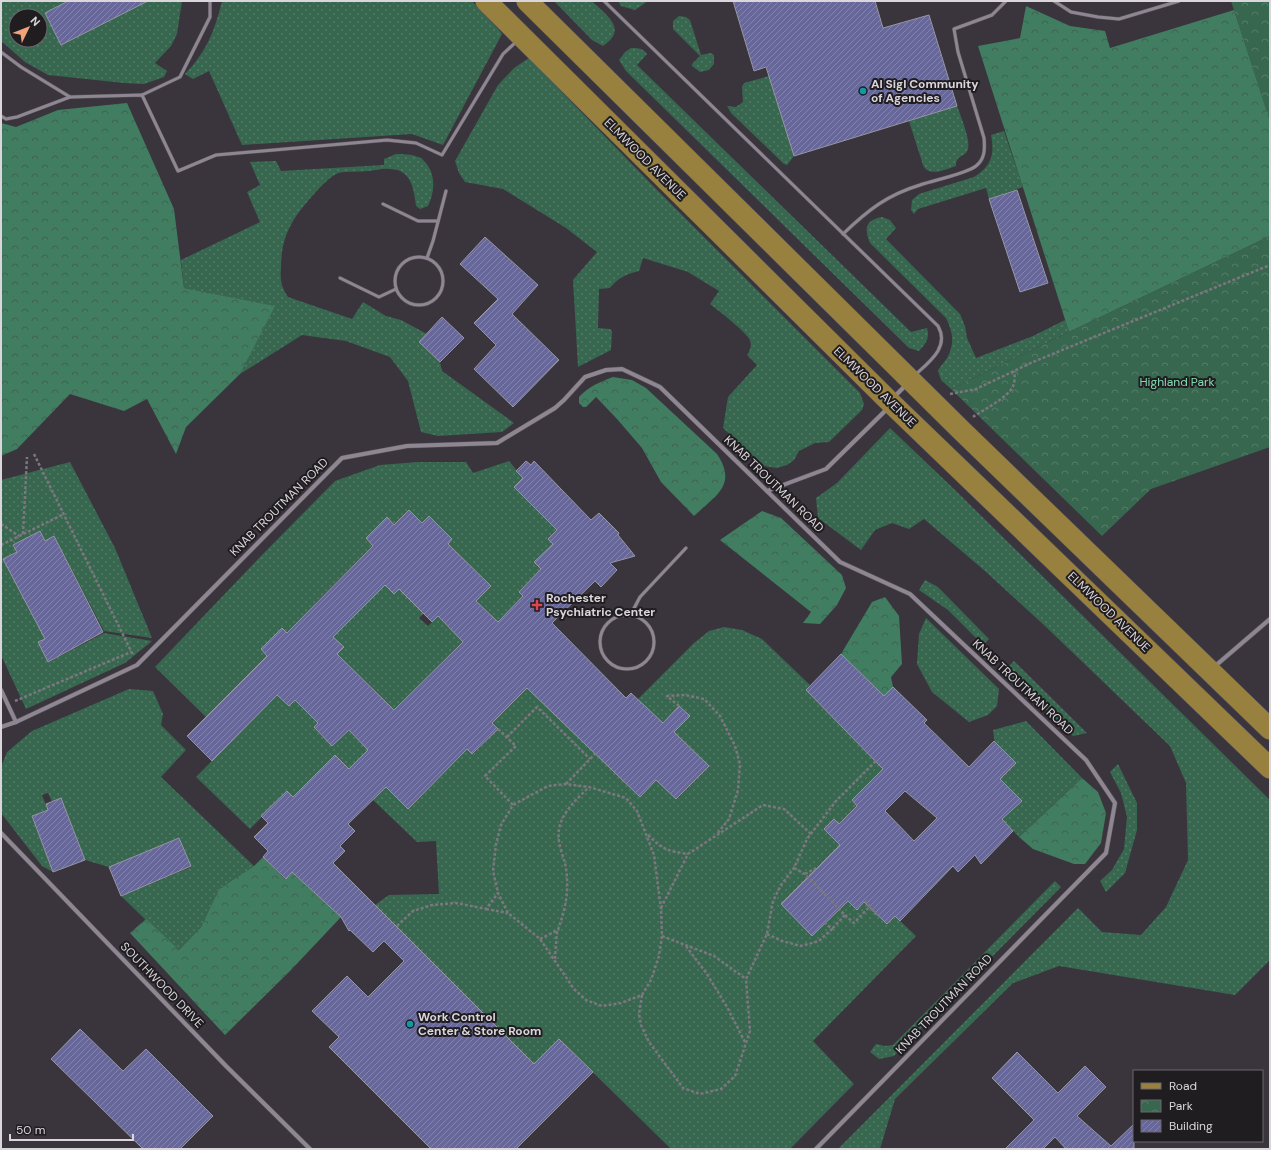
<svg xmlns="http://www.w3.org/2000/svg" width="1271" height="1150" font-family="'DM Sans',sans-serif">
	<defs>
		<pattern id="grass-dots" width="8" height="8" patternUnits="userSpaceOnUse"><rect width="8" height="8" fill="#386750"/><path d="M2 2h.1M6 6h.1" fill="none" stroke="#547c69" stroke-width="1.8" stroke-linecap="round"/></pattern>
		<pattern id="forest-crowns" width="20" height="18" patternUnits="userSpaceOnUse"><rect width="20" height="18" fill="#417d60"/><path d="M2 6a3 3 0 1 1 6 0M12 15a3 3 0 1 1 6 0" fill="none" stroke="#416252"/></pattern>
		<pattern id="park-crowns" width="20" height="18" patternUnits="userSpaceOnUse"><rect width="20" height="18" fill="#386750"/><path d="M2 6a3 3 0 1 1 6 0M12 15a3 3 0 1 1 6 0" fill="none" stroke="#547c69"/></pattern>
		<pattern id="building-hatch" width="6" height="6" patternUnits="userSpaceOnUse"><rect width="6" height="6" fill="#676799"/><path d="M-1 1l2-2M0 6l6-6M5 7l2-2" fill="none" stroke="#8383ab"/></pattern>
	</defs>
	<rect width="100%" height="100%" fill="#3a343d"/>
	<g fill="url(#grass-dots)" fill-rule="evenodd">
		<path d="M1,1H182L177,34L171,46L155,63L167,71L164,77L144,84L124,83L48,75L25,62L1,41ZM16,16H40V40H16Z"/>
		<path d="M222,1H472L499,30L502,34L443,145L412,134L242,145L209,71L193,79L185,74C190,69 195,63 199,57C211,41 217,21 222,1Z"/>
		<path d="M554,1H592C606,15 629,29 603,46L592,40Z"/>
		<path d="M618,1H648L635,10L621,6Z"/>
		<path d="M679,16L686,17L690,20L701,55L711,53L714,55V64L709,70L700,72L692,66V64L700,56L673,29V21Z"/>
		<path d="M631,48C637,48 643,48 647,54L637,65L911,332L927,328C930,338 926,343 919,351L909,348L626,71L619,60L625,52Z"/>
		<path d="M529,58L658,191L860,393L864,404L862,410L829,442L815,443L799,451L794,460L787,465L777,468L764,466L723,428L728,397L757,365L747,355C750,351 752,346 750,340C745,331 719,311 710,304L719,291L688,272L643,258L639,271C626,274 618,278 610,288L599,289L598,328L610,329L612,331L611,350L578,367L573,280L597,252L566,228L503,189L465,182L459,173L455,161L498,85L514,68Z"/>
		<path d="M769,76L794,156L787,165L784,164L731,113L727,106L736,107L743,102L742,87L744,83Z"/>
		<path d="M957,106C960,114 971,141 968,149C965,158 956,154 956,166C946,169 929,178 923,165L909,121Z"/>
		<path d="M1004,131L1023,187L989,199L986,188L918,209L914,214L911,210L912,200L919,194L974,177C991,166 995,155 991,135Z"/>
		<path d="M396,154C403,154 411,154 418,157C421,157 423,160 425,162C436,174 435,192 428,206L420,209L416,206C414,188 411,169 389,169C382,168 375,171 368,171C361,172 344,171 338,173C331,176 320,187 315,193C293,217 281,235 281,268C280,279 281,287 288,297L352,319L363,302L386,316L401,320L427,334L419,342L440,362L442,371L514,423L502,432L438,436L421,432L408,381L390,357L346,341L302,335L240,374L274,306L184,288L181,260L260,222L247,192L260,185L250,162L276,161L281,171L384,165V159Z"/>
		<path d="M882,217L890,220L896,228L886,239L960,314L965,326L967,338L976,358L1033,336L1065,320L1069,332L951,389L941,380L938,371C940,366 944,363 947,358C955,344 953,332 946,318L870,243C864,229 865,220 882,217Z"/>
		<path d="M890,428L955,490L1270,800V960L1235,995L1059,966L1013,983L895,1099L880,1149H838L1078,908L1102,932L1141,935L1166,907L1188,860L1186,783L1170,746L1045,626L985,571L924,519L909,529L892,523L875,530L861,550L818,518L816,498L837,483Z"/>
		<path d="M509,461L523,478L514,487L557,530L548,539L553,544L535,562L541,569L519,592L523,596L502,627L483,622L491,615L476,601L491,586L448,544L452,539L429,516L422,523L409,510L394,525L387,517L366,538L373,546L316,603L326,613L287,633L282,628L261,649L267,656L206,717L155,667L261,556L335,481L380,465L418,462H466L473,473Z"/>
		<path d="M70,462L115,548L152,638L104,631L54,536L45,541L40,531L13,545L17,552L3,559L45,639L39,642L49,662L104,633L152,641L125,663L26,709L1,655V480Z"/>
		<path d="M925,580L938,587L989,639L983,645L948,610L919,590Z"/>
		<path d="M385,585L394,594L399,589L424,613L419,618L428,626L438,616L449,628L454,624L468,637L381,723L380,696L337,654L343,647L323,628L332,619L342,628Z"/>
		<path d="M926,618L999,689L997,706L988,715L969,722L932,692L917,664L919,634Z"/>
		<path d="M724,627L742,630L762,639L810,685L806,690L883,769L852,800L857,806L839,824L834,819L824,829L840,845L816,868L857,910L886,881L878,915L887,924L895,916L916,936L813,1041L854,1084L790,1149H671L559,1039L534,1064L375,905L389,895L439,894L436,841L417,842L373,800L379,780L408,809L467,749L473,754L498,729L492,723L527,688L656,780L677,799L709,766L674,732L689,716L679,706L663,723L654,715L632,705L694,643L709,631Z"/>
		<path d="M1014,661L1087,733L1073,736L1005,670Z"/>
		<path d="M129,689L153,691L163,714L161,725L186,750L161,777L254,866L219,889L201,927L178,951L121,896L191,867L179,838L109,867L85,860L61,798L52,802L48,793L42,795L48,810L32,817L53,872L42,866L1,813V767L7,752L32,731Z"/>
		<path d="M277,695L289,706L295,700L318,723L314,727L323,737L332,728L342,737L349,730L361,743L373,745L349,769L293,797L287,791L250,829L196,777Z"/>
		<path d="M1026,721L1082,778L1019,837L1002,819L1021,801L1000,779L993,730Z"/>
		<path d="M1118,764L1137,803V830L1125,873L1106,892L1100,881L1112,870L1124,849L1127,817L1121,793L1110,772Z"/>
		<path d="M1055,881L1061,887L894,1056L879,1059L870,1052L876,1044L885,1046L893,1045Z"/>
	</g>
	<g fill="url(#forest-crowns)">
		<path d="M1026,6L1070,26L1105,31L1110,48L1234,10L1270,120V236L1069,332L978,46L1020,38Z"/>
		<path d="M127,103L174,209L184,288L275,306L240,374L186,427L176,454L147,399L124,411L70,394L17,449L1,456V123L16,127L58,110Z"/>
		<path d="M613,377L632,380L646,388L717,454C738,485 715,496 694,516L661,482L642,448L617,419L596,397L586,407H583L579,403V397C589,386 600,382 613,377Z"/>
		<path d="M762,511L781,518L842,575L846,588L837,605L820,624L803,623L811,612L720,540Z"/>
		<path d="M885,597L899,616L902,664L891,677L893,687L884,696L841,654L872,602Z"/>
		<path d="M1082,778L1098,792L1106,813L1101,843L1085,864H1074L1033,849L1019,837Z"/>
		<path d="M263,857L285,879L292,872L341,917L291,970L225,1035L130,933L146,919L179,950L201,927L219,889L254,866Z"/>
	</g>
	<g fill="url(#park-crowns)">
		<path d="M1231,1H1270V122Z"/>
		<path d="M1270,236V447L1151,489L1102,536L951,389L1069,332Z"/>
	</g>
	<g fill="url(#building-hatch)" stroke="#9696a3" fill-rule="evenodd">
		<path d="M68,1H148L61,45L45,13Z"/>
		<path d="M733,1H875L883,28L929,15L957,106L794,156L766,67L754,71Z"/>
		<path d="M1017,190L1048,283L1020,292L989,199Z"/>
		<path d="M485,237L538,285L512,314L559,360L513,407L474,369L496,345L474,323L498,299L460,264Z"/>
		<path d="M442,317L464,338L440,362L419,342Z"/>
		<path d="M526,461L531,465L534,461L591,520L599,513L619,533L618,535L635,556L610,563L617,570L601,587L595,581L552,623L626,698L631,693L663,723L679,706L690,716L674,732L709,766L676,799L656,780L640,797L527,688L492,723L498,729L472,754L467,749L408,809L386,787L348,824L355,831L340,846L345,851L333,863L534,1064L559,1039L593,1072L516,1149H431L329,1047L339,1037L312,1011L347,976L368,997L404,961L384,941L373,952L350,930L349,931L341,917L292,872L286,879L263,857L268,851L254,837L268,823L261,816L287,791L293,797L335,755L349,769L368,750L349,730L332,746L314,727L318,723L295,700L289,706L277,695L212,761L187,736L267,656L261,649L282,628L287,633L373,546L366,538L387,517L394,525L409,510L422,523L429,516L452,539L448,544L491,586L476,601L498,622L523,596L519,592L541,569L534,562L553,544L548,539L557,530L514,487L523,478L516,471ZM385,585L394,594L399,589L432,622L438,616L463,642L394,710L337,654L344,647L333,637Z"/>
		<path d="M40,531L45,541L54,536L103,632L48,662L38,642L45,639L3,559L17,552L13,545Z"/>
		<path d="M841,654L884,696L893,687L927,720L924,723L969,767L994,741L1016,763L1000,779L1022,801L1002,819L1013,831L981,864L975,855L958,872L953,866L900,921L895,916L887,924L864,902L857,910L848,901L812,936L781,904L840,845L824,829L834,819L839,824L857,806L852,800L883,769L806,690ZM905,791L937,818L914,841L885,811Z"/>
		<path d="M61,798L85,860L53,872L32,816L48,810L46,804Z"/>
		<path d="M179,838L191,866L121,896L109,867Z"/>
		<path d="M80,1029L123,1071L146,1049L213,1116L180,1149H143L51,1059Z"/>
		<path d="M1017,1052L1058,1093L1085,1066L1106,1087L1077,1116L1111,1146L1134,1124V1149H1066L1055,1137L1043,1149H1005L1034,1120L992,1078Z"/>
	</g>
	<g fill="none" stroke-linecap="round" stroke-linejoin="round">
		<g stroke="#58535b" stroke-width="4">
			<g id="service">
				<path d="M604,1L938,326C950,347 929,362 915,375"/>
				<path d="M1054,1L1071,12L1098,17L1119,19L1179,1"/>
				<path d="M1,52L21,67L70,97"/>
				<path d="M142,95L180,77L210,17V1"/>
				<path d="M1,116L6,119L17,117L70,97L142,95L178,171L216,155L387,140L416,143L442,155L503,54L516,42"/>
				<path d="M383,204L418,221H438"/>
				<path d="M843,234C868,210 887,195 920,185C934,180 966,174 976,166C985,159 985,149 984,138L958,52L954,29L992,15L1006,1"/>
				<circle cx="419" cy="281" r="24"/>
				<path d="M427,258L433,241L446,191"/>
				<path d="M340,278L379,297L396,289"/>
				<circle cx="627" cy="642" r="27"/>
				<path d="M630,616L640,597L686,548"/>
			</g>
		</g>
		<g stroke="#58535b" stroke-width="5">
			<g id="minor">
				<path d="M894,397L906,385"/>
				<path d="M767,491L826,469L884,412L887,407"/>
				<path d="M1214,667L1270,619"/>
				<path d="M1,690L16,722"/>
				<path d="M1,727L16,722L137,665L342,458L407,446L497,443L555,408L564,400L585,377L606,370L622,369L660,387L840,562L910,594L1086,760L1115,803L1106,853L816,1149"/>
				<path d="M1,833L226,1066L310,1149"/>
			</g>
		</g>
		<g stroke="#58535b" stroke-width="22">
			<g id="primary">
				<path d="M486,1L890,402L1270,768"/>
				<path d="M527,1L962,431L1270,729"/>
			</g>
		</g>
		<g stroke="#7c777e" stroke-width="2.5" stroke-dasharray="3 2" stroke-linecap="butt">
			<path d="M950,394L976,389L1033,362L1270,265"/>
			<path d="M973,417C983,410 1009,397 1013,386C1015,382 1015,376 1014,371"/>
			<path d="M34,454L133,655"/>
			<path d="M1,524L19,536"/>
			<path d="M23,534L27,457"/>
			<path d="M1,545L64,514"/>
			<path d="M15,701L131,652"/>
			<path d="M679,706L667,696L685,695L704,699L720,716L735,746L740,764L738,790L729,819L717,834"/>
			<path d="M498,729L516,746L485,776L513,805L501,825L496,844L493,871L498,893L508,913L540,939L574,989L586,1000L602,1006L621,1003L642,995L651,980L659,956L662,936L661,909L654,855L637,811L626,798L589,787L565,784L548,786L513,805"/>
			<path d="M507,737L537,707L590,759"/>
			<path d="M566,784L595,754"/>
			<path d="M648,835C663,850 668,851 688,854"/>
			<path d="M794,868L805,874L845,915L832,929"/>
			<path d="M805,874L816,868"/>
			<path d="M865,901L877,915"/>
			<path d="M661,908L688,854L763,805L784,809L811,834"/>
			<path d="M486,909L508,913"/>
			<path d="M845,915L854,923L870,906"/>
			<path d="M397,926L413,911L432,905L456,903L486,909L498,893"/>
			<path d="M767,934L782,941L801,946L819,941L832,929L825,923"/>
			<path d="M662,936L714,956L746,979"/>
			<path d="M540,939L558,930C566,907 570,888 565,863C562,853 557,841 559,830C561,813 577,799 589,787"/>
			<path d="M686,946L707,974L727,1007L746,1044"/>
			<path d="M555,959L557,930"/>
			<path d="M642,995L639,1014L641,1025L649,1042L683,1088L700,1094L721,1089L735,1076L750,1031L746,979L767,934L773,901L781,885L794,868L807,839L836,801L876,761"/>
		</g>
		<use href="#service" stroke="#8e8691" stroke-width="3"/>
		<use href="#minor" stroke="#8e8691" stroke-width="4"/>
		<use href="#primary" stroke="#98813e" stroke-width="21"/>
	</g>
	<g fill="#0f9aa8" stroke="#201d21" stroke-width="1.5">
		<circle cx="863" cy="91" r="4"/>
		<circle cx="410" cy="1024" r="4"/>
	</g>
	<path fill="#e0444e" stroke="#201d21" stroke-width="1.5" d="M535 599h4v4h4v4h-4v4h-4v-4h-4v-4h4z"/>
	<g text-anchor="middle" dominant-baseline="central" stroke-width="4" stroke-linejoin="round" paint-order="stroke">
		<g font-size="12" font-weight="bold" fill="#dad6dc" stroke="#201d21" text-anchor="start">
			<text x="871" y="84">Al Sigl Community<tspan x="871" dy="14">of Agencies</tspan></text>
			<text x="546" y="598">Rochester<tspan x="546" dy="14">Psychiatric Center</tspan></text>
			<text x="418" y="1017">Work Control<tspan x="418" dy="14">Center &amp; Store Room</tspan></text>
		</g>
		<g font-size="12" fill="#dad6dc" stroke="#201d21">
			<text transform="translate(645 159) rotate(45)">ELMWOOD AVENUE</text>
			<text transform="translate(875 387) rotate(44)">ELMWOOD AVENUE</text>
			<text transform="translate(774 484) rotate(44)">KNAB TROUTMAN ROAD</text>
			<text transform="translate(279 507) rotate(-45)">KNAB TROUTMAN ROAD</text>
			<text transform="translate(1109 612) rotate(44)">ELMWOOD AVENUE</text>
			<text transform="translate(1023 687) rotate(43)">KNAB TROUTMAN ROAD</text>
			<text transform="translate(162 985) rotate(46)">SOUTHWOOD DRIVE</text>
			<text transform="translate(944 1004) rotate(-46)">KNAB TROUTMAN ROAD</text>
		</g>
		<g font-size="12" fill="#83ddb0" stroke="#201d21">
			<text x="1177" y="382">Highland Park</text>
		</g>
	</g>
	<rect width="1271" height="1150" fill="none" stroke="#dad6dc" stroke-width="4"/>
	<rect x="1133" y="1070" width="130" height="72" fill="#201d21" stroke="#6a676c"/>
	<rect x="1141" y="1083" width="20" height="6" fill="#98813e" stroke="#6a676c"/>
	<text x="1169" y="1090" font-size="12" fill="#dad6dc">Road</text>
	<rect x="1141" y="1100" width="20" height="12" fill="url(#park-crowns)" stroke="#6a676c"/>
	<text x="1169" y="1110" font-size="12" fill="#dad6dc">Park</text>
	<rect x="1141" y="1120" width="20" height="12" fill="url(#building-hatch)" stroke="#6a676c"/>
	<text x="1169" y="1130" font-size="12" fill="#dad6dc">Building</text>
	<g transform="translate(28 28) rotate(47)"><circle r="19" fill="#201d21" stroke="#6a676c"/>
	<path d="M0-3L7 15L0 10L-7 15Z" fill="#f0a279"/>
	<text y="-6" font-size="11" font-weight="bold" text-anchor="middle" fill="#dad6dc">N</text>
	</g>
	<path d="M10 1134v6h123v-6" fill="none" stroke="#dad6dc" stroke-width="2"/>
	<text x="16" y="1134" font-size="12" fill="#dad6dc" stroke="#201d21" stroke-width="3" paint-order="stroke">50 m</text>
</svg>
